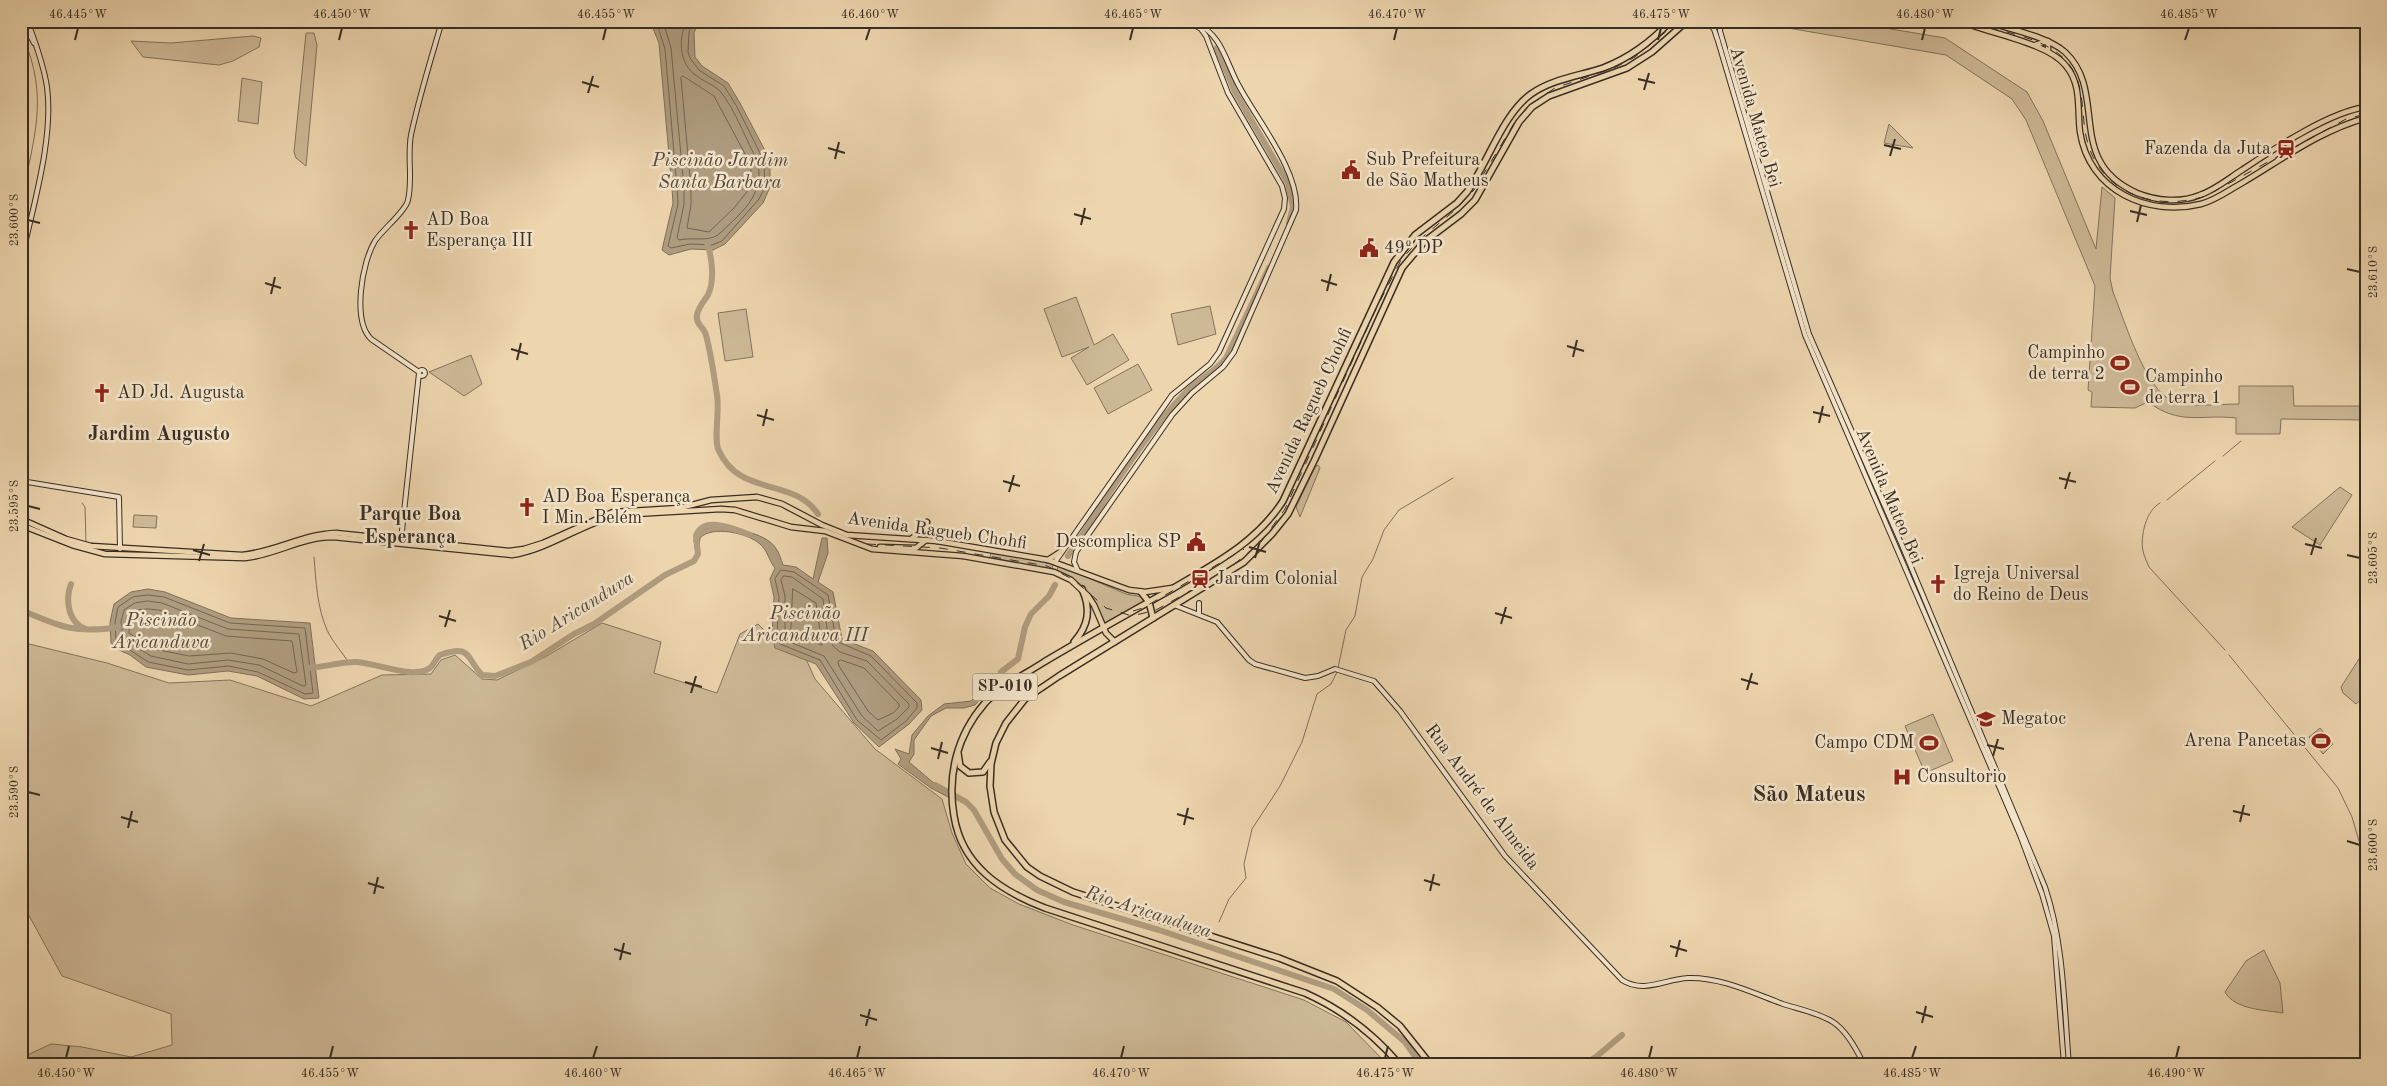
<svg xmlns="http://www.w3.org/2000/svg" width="2387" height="1086" font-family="'Old Standard TT',serif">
	<rect width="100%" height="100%" fill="#edd5ae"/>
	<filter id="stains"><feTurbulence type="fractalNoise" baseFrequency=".004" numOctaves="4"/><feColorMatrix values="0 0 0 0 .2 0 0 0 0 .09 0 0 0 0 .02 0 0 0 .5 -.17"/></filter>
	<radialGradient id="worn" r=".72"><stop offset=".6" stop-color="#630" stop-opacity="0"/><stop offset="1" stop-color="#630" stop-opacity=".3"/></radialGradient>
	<g fill="#ceb997" stroke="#83745e">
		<path d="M1747,21H1834L1854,25L1855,21H1861V24L1945,38L2027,92L2043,121L2096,249L2102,187L2115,198L2110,278L2113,292C2124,318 2145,391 2173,401C2193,408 2218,404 2239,404V386H2293L2294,406H2366V420L2281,419L2280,434H2236V418C2200,414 2181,426 2148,402L2135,408L2091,407L2092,392L2088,390L2095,286L2026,120L2012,99L1946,55Z"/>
		<path d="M306,33H314L317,45L306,166L296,158L294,152Z"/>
		<path d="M253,36L261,38L259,47L233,61L219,65L143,57L131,41L171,43Z"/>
		<path d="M242,78L262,82L258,124L238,121Z"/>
		<path d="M1889,124L1913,148L1884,143Z"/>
		<path d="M1076,297L1094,345L1113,334L1129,360L1087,385L1071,358L1089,347L1062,357L1044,309Z"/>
		<path d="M1210,306L1216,334L1178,345L1171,314Z"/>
		<path d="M746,309L753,357L725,361L718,313Z"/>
		<path d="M471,355L482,384L464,396L429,372Z"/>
		<path d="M1138,364L1152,390L1108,414L1094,388Z"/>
		<path d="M1318,465L1320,468L1300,517L1296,507L1315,467Z"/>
		<path d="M2340,487L2352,495L2320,545L2292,527Z"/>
		<path d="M134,515L157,516L156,528L133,527Z"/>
		<path d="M991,552L1053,563L1052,569L997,560L990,557Z"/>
		<path d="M1058,565L1126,594L1143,597L1148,602L1105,626C1099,600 1077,588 1057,571Z"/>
		<path d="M602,623L661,642L654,673L717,693L740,634L758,624L774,640L797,639L815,679L875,749L942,799L952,833L966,864L990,888L1019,904L1073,925L1304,1000L1346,1022L1388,1065H21V1058L51,1044L82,1047L131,1057L172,1045L171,1014L62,976L21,901V642L107,663L169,683L230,680L311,706L382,675L431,674L441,660L455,655L482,679L497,680L545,657Z"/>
		<path d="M2366,648V695L2356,704L2343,693L2341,687Z"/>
		<path d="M1933,714L1953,761L1925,773L1905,726Z"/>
		<path d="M2320,728L2333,744L2323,754L2309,737Z"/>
		<path d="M2264,950L2280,983L2283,1013C2266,1010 2235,1010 2225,992L2246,961Z"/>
	</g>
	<g fill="#af9c7f" stroke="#7f705b">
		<path d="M650,21H710L696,28L694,33L695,57L702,66L728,83L740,103L770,160V187L763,203L725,244L713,250L691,249L669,255L662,250L673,203L672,189L659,43Z"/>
		<path d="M713,526C731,528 764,532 775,547C779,552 781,559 783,565L796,567L813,579L822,538H827L828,553L818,582L833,592L842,639L873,651L921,700L922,710L909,724L879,747L854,723L816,664L775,648L772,636L774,597L770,579L775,568C769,561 768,551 760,544C748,533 712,525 700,538L699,548H695L694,540L696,533Z"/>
		<path d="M148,589L165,592L231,618L310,623L319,698L304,699L257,676L228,671L188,675L146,667L130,655L119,650L111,643L110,622L114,604L131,592Z"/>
		<path d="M1006,668L975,705L964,708H946L931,716L914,740V754L909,762L942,790L950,793V798L931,788L898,764L901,759L895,749L909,754L912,735L928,716L944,704L971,701L998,673Z"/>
	</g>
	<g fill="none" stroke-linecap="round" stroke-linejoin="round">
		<g stroke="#746552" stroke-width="1">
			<path d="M656,21L665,49L677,188L678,204L668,246L671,248L690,244L712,245L722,241L759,199L765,187L764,161L736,105L724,86L699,70L690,58L688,52L689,32L692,25L698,21"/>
			<path d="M663,21L671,48L684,188V204L677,238L679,240C692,237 707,242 718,235C741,213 764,197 758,162C746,140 736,111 720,91C713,84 702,81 694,74C679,62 678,37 687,21"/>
			<path d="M683,76L714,96L751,165L750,188L734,208L709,232L687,228L691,205V188L681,78Z"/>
			<path d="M781,570L794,572L828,595L835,634L838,642L871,656L917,703V708L906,721L881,740L857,720L820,660L780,644L777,635L779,597L775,579Z"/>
			<path d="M784,576L792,577L823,599L828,635L833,646L840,652L867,661L909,704V707L897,719L878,731L862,716L824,656L785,640V596L781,580Z"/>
			<path d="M793,589L816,603L822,645L791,635Z"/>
			<path d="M148,595L164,597L230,623L305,628L313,693L305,694L258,672L228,666L188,670L148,662L116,641L115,622L118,607L133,597Z"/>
			<path d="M148,601L162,603L228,629L299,634L306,685L303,686L259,665L228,660L188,664L151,656L123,639L121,622L124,610L135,603Z"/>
			<path d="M148,609L159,610L226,636L292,641L297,672L294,673L263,659L231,653L189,656L154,649L129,633L130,615L138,610Z"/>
			<path d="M841,660L864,668L899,704V707L893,713L878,720L868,711L839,666L838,662Z"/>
		</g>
		<g stroke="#7f705b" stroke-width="1">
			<path d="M777,165L789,163"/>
			<path d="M21,202C33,140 50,98 23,37"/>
			<path d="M2223,456L2241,441"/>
			<path d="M2167,500L2215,461"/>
			<path d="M82,503L85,507L86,542"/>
			<path d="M2160,503C2146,510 2140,537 2143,551C2144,556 2147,562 2149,567L2225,650"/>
			<path d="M314,557C316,581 317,607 327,630C332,641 342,652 349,663"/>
			<path d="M2229,655L2338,788L2352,817L2366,865"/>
			<path d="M1338,668L1346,630L1355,616L1362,577L1373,559L1384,530L1399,510L1453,478"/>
			<path d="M1219,922L1229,899L1246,878L1244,864L1252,829L1280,786L1302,742L1317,694L1331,684L1337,672"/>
		</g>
		<g stroke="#af9c7f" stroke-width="6">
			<path d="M1217,48L1235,92L1288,183L1293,207L1289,223"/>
			<path d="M707,242C712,258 715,280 708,295C704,301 698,308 697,315C695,324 704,327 706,335C711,354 714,375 717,395C720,410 713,441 719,451C740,497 793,477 818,514"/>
			<path d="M1068,556C1103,504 1142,437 1185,393C1197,380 1214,373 1226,358L1269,268"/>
			<path d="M71,584C65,600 68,623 86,629"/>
			<path d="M21,610C60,627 76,634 119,627"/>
			<path d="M309,668C324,667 340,662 355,662C375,662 416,681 431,667C434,664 436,658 440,655C472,644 465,657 482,675L495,676L531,662L574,634L594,624L665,575L694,561L698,554L696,536C703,515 736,529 750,535"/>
			<path d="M1001,672L1018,659L1025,627L1031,614L1049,596L1055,585"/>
			<path d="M935,785L966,802L974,810L1002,859L1015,874L1037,890L1064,902L1159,930L1334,989L1367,1010L1405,1042L1421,1065"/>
			<path d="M1583,1065L1596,1057L1622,1035"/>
		</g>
		<g stroke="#382e24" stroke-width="6">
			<g id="secondary">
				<path d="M1721,21L1720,31L1809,334L1901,543L2045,887C2064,944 2064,1005 2069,1065"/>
				<path d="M1162,22L1163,21"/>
				<path d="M1708,23L1714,29L1718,41L1805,335L2020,835L2042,894L2054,936L2064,1065"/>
				<path d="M21,29L23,28"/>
				<path d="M27,30L34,43"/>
				<path d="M21,33L30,28L29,23L24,24"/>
				<path d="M21,262C32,209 54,140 47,87C44,67 37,47 30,28"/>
				<circle cx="422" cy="373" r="3"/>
				<path d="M419,372L371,339C352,320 362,262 375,241C382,230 406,211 408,200C413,179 407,156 411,135C419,97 431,59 442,21"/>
				<path d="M21,481L119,497L120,549"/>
				<path d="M401,540L419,373"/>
				<path d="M1055,562L1172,395L1210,364L1219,352L1284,209L1285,198L1282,186L1228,93L1206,36L1201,29L1187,21"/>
				<path d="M1078,571L1074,562L1076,552L1172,415L1192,393L1223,367L1234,352L1296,210C1300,172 1257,120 1239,86C1231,72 1226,54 1217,41C1211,32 1203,26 1194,21"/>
				<path d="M1199,603V613"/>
				<path d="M1174,605L1217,622L1249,660L1255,664L1305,678L1318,676L1335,669L1374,681L1400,711L1505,856L1622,980C1644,994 1665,979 1688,978C1721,977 1753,993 1783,1004C1799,1009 1819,1013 1833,1022C1847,1031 1857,1050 1864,1065"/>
			</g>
		</g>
		<g stroke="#382e24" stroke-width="7">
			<g id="primary">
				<path d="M1959,21C1988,33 2049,43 2066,66C2082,85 2077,109 2080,132C2089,191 2148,217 2201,204C2216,200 2229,190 2242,183C2281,160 2321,130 2366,118"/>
				<path d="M1984,21C2008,29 2047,36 2065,52C2109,93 2064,161 2137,193C2157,201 2180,203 2200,195C2215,190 2228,179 2242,170C2274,149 2329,112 2366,107"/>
				<path d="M2035,45L2048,41V51"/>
				<path d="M21,519L66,539L91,546L242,555C275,552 303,534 336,533L509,551L524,549L543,543L613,512L680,508L711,500L757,497L782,504L822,525L847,535L937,541L1048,560L1129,590L1145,592L1172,588"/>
				<path d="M21,525L72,545L105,554L245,558C275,555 302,537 333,537L512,555C550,549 581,524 618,515L721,509L735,510L791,527L825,531L872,549L963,556L1054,572L1071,580L1088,596L1094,605L1106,633L1115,642"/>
				<path d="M927,525L937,541"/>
				<path d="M911,539L919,533L927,522"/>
				<path d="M880,547L916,548L926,540"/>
				<path d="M1048,560L1062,551"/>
			</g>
		</g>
		<g stroke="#382e24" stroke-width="8">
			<g id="trunk">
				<path d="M1695,21L1708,23L1717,21"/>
				<path d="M1141,592L1149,602L1153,618"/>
				<path d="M1074,642C1089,625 1091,609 1082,589"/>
				<path d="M958,753L960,766L969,773L983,772L990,762"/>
				<path d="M1400,1065C1373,1033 1343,1010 1305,993L1045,908C1001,891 962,866 954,816C947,775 957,735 985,703C1001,686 1024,675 1044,662C1086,637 1129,613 1172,589C1214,564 1256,543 1283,501L1394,262L1415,235L1457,203L1467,192C1488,163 1502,115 1531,94C1552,79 1579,76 1603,68C1630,58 1650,42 1671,21"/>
				<path d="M1431,1065L1400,1026L1377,1007L1337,981L1279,958L1073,892L1040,876L1027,867L1005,840L994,812L990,786L991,764L996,743L1006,723L1025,699L1059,676L1244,562L1272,534L1288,514L1315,459L1402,268L1424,242L1461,214L1475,200L1519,122L1532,107L1549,96L1627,68L1652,52L1687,21"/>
			</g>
		</g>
		<use href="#secondary" stroke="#f3e4ca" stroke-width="4"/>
		<use href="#primary" stroke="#edd5ae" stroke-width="4.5"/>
		<use href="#trunk" stroke="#edd5ae" stroke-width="5"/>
		<g stroke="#382e24" stroke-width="1" stroke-dasharray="9 9" stroke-linecap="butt">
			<path d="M1972,21C2003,34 2046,36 2068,63C2085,83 2081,112 2086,136C2098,194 2156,212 2206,196L2346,119L2366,114"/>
			<path d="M867,544L940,548L1047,566L1074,580L1106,608L1132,616L1156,610L1226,571L1261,542L1285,509L1376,309L1401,260L1419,240L1454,211L1474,190L1516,120L1531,104L1555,88L1616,67L1635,57L1679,21"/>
			<path d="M1133,611L1143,608L1244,549"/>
		</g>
	</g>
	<path fill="none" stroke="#382e24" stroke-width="2" d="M75,40L78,28M339,40L342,28M603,40L606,28M866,40L870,28M1130,40L1133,28M1394,40L1397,28M1658,40L1661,28M1922,40L1925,28M2185,40L2189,28M1638,79L1655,83M582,82L599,87M1644,90L1649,73M588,93L593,76M1884,145L1901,149M828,148L845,153M1890,156L1895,139M835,159L839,142M2130,211L2147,215M1074,214L1091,219M28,220L40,223M2137,222L2141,205M1081,225L1085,208M2347,269L2360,272M1321,280L1337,285M265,283L281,288M1327,291L1331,274M271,294L275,277M1567,346L1584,351M511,349L528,354M1573,357L1577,340M517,360L521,343M1813,412L1830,416M757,415L774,420M1819,423L1823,406M763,426L767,409M2059,478L2076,482M1003,481L1020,486M2065,489L2070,472M1009,492L1014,475M28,506L40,509M2305,544L2322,548M1249,547L1266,552M193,550L210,555M2311,555L2316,538M2347,555L2360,558M1255,558L1260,541M199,561L204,544M1495,613L1512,618M439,616L456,621M1501,624L1506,607M445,627L450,610M1741,679L1758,684M685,682L702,687M1747,690L1752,673M691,693L696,676M1987,745L2004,749M931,748L948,753M1993,756L1998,739M938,759L942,742M28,792L40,795M2233,811L2250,815M1177,814L1194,819M121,817L138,822M2240,822L2244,805M1184,825L1188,808M128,828L132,811M2347,841L2360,845M1424,880L1440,885M368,883L384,888M1430,891L1434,874M374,894L378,877M1670,946L1687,951M614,949L631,954M1676,957L1680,940M620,960L624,943M1916,1012L1933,1017M860,1015L877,1020M1922,1023L1926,1006M866,1026L870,1009M66,1058L69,1046M330,1058L333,1046M593,1058L597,1046M857,1058L860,1046M1121,1058L1124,1046M1385,1058L1388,1046M1649,1058L1652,1046M1912,1058L1916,1046M2176,1058L2179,1046"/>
	<defs>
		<g id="station-bare" transform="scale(1.5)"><path d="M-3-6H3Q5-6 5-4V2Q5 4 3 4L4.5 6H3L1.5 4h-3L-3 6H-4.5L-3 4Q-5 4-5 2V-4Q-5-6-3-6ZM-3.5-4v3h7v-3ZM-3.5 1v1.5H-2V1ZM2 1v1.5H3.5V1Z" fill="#8f2418" stroke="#f3e4ca" stroke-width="2.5" paint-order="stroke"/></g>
		<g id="civic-bare" transform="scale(1.5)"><path d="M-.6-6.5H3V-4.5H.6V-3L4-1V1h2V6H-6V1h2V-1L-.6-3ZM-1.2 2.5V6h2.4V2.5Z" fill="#8f2418" stroke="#f3e4ca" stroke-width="2.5" paint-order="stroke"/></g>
		<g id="church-bare" transform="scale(1.5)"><path d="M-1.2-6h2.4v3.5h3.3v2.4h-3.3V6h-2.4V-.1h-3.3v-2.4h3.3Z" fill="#8f2418" stroke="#f3e4ca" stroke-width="2.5" paint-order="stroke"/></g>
		<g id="stadium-bare" transform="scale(1.5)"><path d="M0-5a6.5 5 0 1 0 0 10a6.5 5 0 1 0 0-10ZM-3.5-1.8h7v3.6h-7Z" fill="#8f2418" stroke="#f3e4ca" stroke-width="2.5" paint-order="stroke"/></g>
		<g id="university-bare" transform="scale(1.5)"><path d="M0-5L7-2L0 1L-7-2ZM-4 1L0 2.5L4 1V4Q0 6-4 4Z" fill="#8f2418" stroke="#f3e4ca" stroke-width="2.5" paint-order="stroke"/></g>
		<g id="hospital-bare" transform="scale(1.5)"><path d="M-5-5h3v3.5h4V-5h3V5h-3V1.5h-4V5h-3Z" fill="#8f2418" stroke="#f3e4ca" stroke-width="2.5" paint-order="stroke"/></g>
	</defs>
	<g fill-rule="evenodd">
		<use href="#station-bare" x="2286" y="149"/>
		<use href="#civic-bare" x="1351" y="170"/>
		<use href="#church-bare" x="411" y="230"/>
		<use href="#civic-bare" x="1369" y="248"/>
		<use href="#stadium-bare" x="2120" y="363"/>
		<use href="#stadium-bare" x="2130" y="387"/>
		<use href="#church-bare" x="102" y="393"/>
		<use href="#church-bare" x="527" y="507"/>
		<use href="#civic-bare" x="1196" y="542"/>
		<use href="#station-bare" x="1200" y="579"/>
		<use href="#church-bare" x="1938" y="584"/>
		<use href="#university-bare" x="1986" y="719"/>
		<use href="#stadium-bare" x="2321" y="741"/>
		<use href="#stadium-bare" x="1929" y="743"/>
		<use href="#hospital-bare" x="1902" y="777"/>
	</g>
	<g text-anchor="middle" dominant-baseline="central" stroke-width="5" stroke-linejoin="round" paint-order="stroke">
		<rect fill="#f3e4ca" stroke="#706556" stroke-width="1" x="972.5" y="673.5" width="65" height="27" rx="4"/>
		<g font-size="16" font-weight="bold" fill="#382e24">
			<text x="1005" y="687">SP-010</text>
		</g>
		<g font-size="18" fill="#382e24" stroke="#f3e4ca">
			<text transform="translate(1755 117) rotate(74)">Avenida Mateo Bei</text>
			<text transform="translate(1309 411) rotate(-65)">Avenida Ragueb Chohfi</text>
			<text transform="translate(1889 496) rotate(67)">Avenida Mateo Bei</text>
			<text transform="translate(937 531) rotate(8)">Avenida Ragueb Chohfi</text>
			<text transform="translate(1482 797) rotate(53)">Rua André de Almeida</text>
		</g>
		<g font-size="18" fill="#382e24" stroke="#f3e4ca" text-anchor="start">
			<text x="2271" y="149" text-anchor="end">Fazenda da Juta</text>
			<text x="1366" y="160">Sub Prefeitura<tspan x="1366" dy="21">de São Matheus</tspan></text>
			<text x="426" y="220">AD Boa<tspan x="426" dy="21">Esperança III</tspan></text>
			<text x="1384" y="248">49º DP</text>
			<text x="2105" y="353" text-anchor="end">Campinho<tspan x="2105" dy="21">de terra 2</tspan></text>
			<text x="2145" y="377">Campinho<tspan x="2145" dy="21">de terra 1</tspan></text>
			<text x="117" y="393">AD Jd. Augusta</text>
			<text x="542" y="497">AD Boa Esperança<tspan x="542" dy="21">I Min. Belém</tspan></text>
			<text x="1181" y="542" text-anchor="end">Descomplica SP</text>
			<text x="1953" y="574">Igreja Universal<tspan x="1953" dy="21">do Reino de Deus</tspan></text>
			<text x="1215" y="579">Jardim Colonial</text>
			<text x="2001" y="719">Megatoc</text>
			<text x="2306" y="741" text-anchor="end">Arena Pancetas</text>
			<text x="1914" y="743" text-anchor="end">Campo CDM</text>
			<text x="1917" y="777">Consultorio</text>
		</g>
		<g font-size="19" font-style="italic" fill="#564a3b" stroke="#f3e4ca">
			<text x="720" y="161">Piscinão Jardim<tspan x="720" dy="22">Santa Barbara</tspan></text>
			<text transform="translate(577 612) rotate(-32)">Rio Aricanduva</text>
			<text x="805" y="614">Piscinão<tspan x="805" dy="22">Aricanduva III</tspan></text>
			<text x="161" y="621">Piscinão<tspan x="161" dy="22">Aricanduva</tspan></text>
			<text transform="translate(1148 913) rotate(18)">Rio Aricanduva</text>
		</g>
		<g font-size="20" font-weight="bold" fill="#382e24" stroke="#f3e4ca">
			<text x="159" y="435">Jardim Augusto</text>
			<text x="410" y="515">Parque Boa<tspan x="410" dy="23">Esperança</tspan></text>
		</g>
		<g font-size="22" font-weight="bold" fill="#382e24" stroke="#f3e4ca">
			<text x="1809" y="795">São Mateus</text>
		</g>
	</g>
	<rect width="2387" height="1086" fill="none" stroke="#edd5ae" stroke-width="55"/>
	<rect x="28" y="28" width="2332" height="1030" fill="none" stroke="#382e24" stroke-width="2"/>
	<g font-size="12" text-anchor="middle" fill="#382e24">
		<text x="78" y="18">46.445°W</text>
		<text x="342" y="18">46.450°W</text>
		<text x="606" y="18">46.455°W</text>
		<text x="870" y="18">46.460°W</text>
		<text x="1133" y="18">46.465°W</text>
		<text x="1397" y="18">46.470°W</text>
		<text x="1661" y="18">46.475°W</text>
		<text x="1925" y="18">46.480°W</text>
		<text x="2189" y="18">46.485°W</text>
		<text transform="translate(14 220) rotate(-90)" y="4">23.600°S</text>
		<text transform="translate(2373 272) rotate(-90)" y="4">23.610°S</text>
		<text transform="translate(14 506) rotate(-90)" y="4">23.595°S</text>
		<text transform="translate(2373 558) rotate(-90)" y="4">23.605°S</text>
		<text transform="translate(14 792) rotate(-90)" y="4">23.590°S</text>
		<text transform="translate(2373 845) rotate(-90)" y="4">23.600°S</text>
		<text x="66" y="1077">46.450°W</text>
		<text x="330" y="1077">46.455°W</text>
		<text x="593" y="1077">46.460°W</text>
		<text x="857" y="1077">46.465°W</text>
		<text x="1121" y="1077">46.470°W</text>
		<text x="1385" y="1077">46.475°W</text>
		<text x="1649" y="1077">46.480°W</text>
		<text x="1912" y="1077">46.485°W</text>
		<text x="2176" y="1077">46.490°W</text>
	</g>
	<rect width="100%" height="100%" filter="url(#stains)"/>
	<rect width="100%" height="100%" fill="url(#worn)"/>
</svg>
